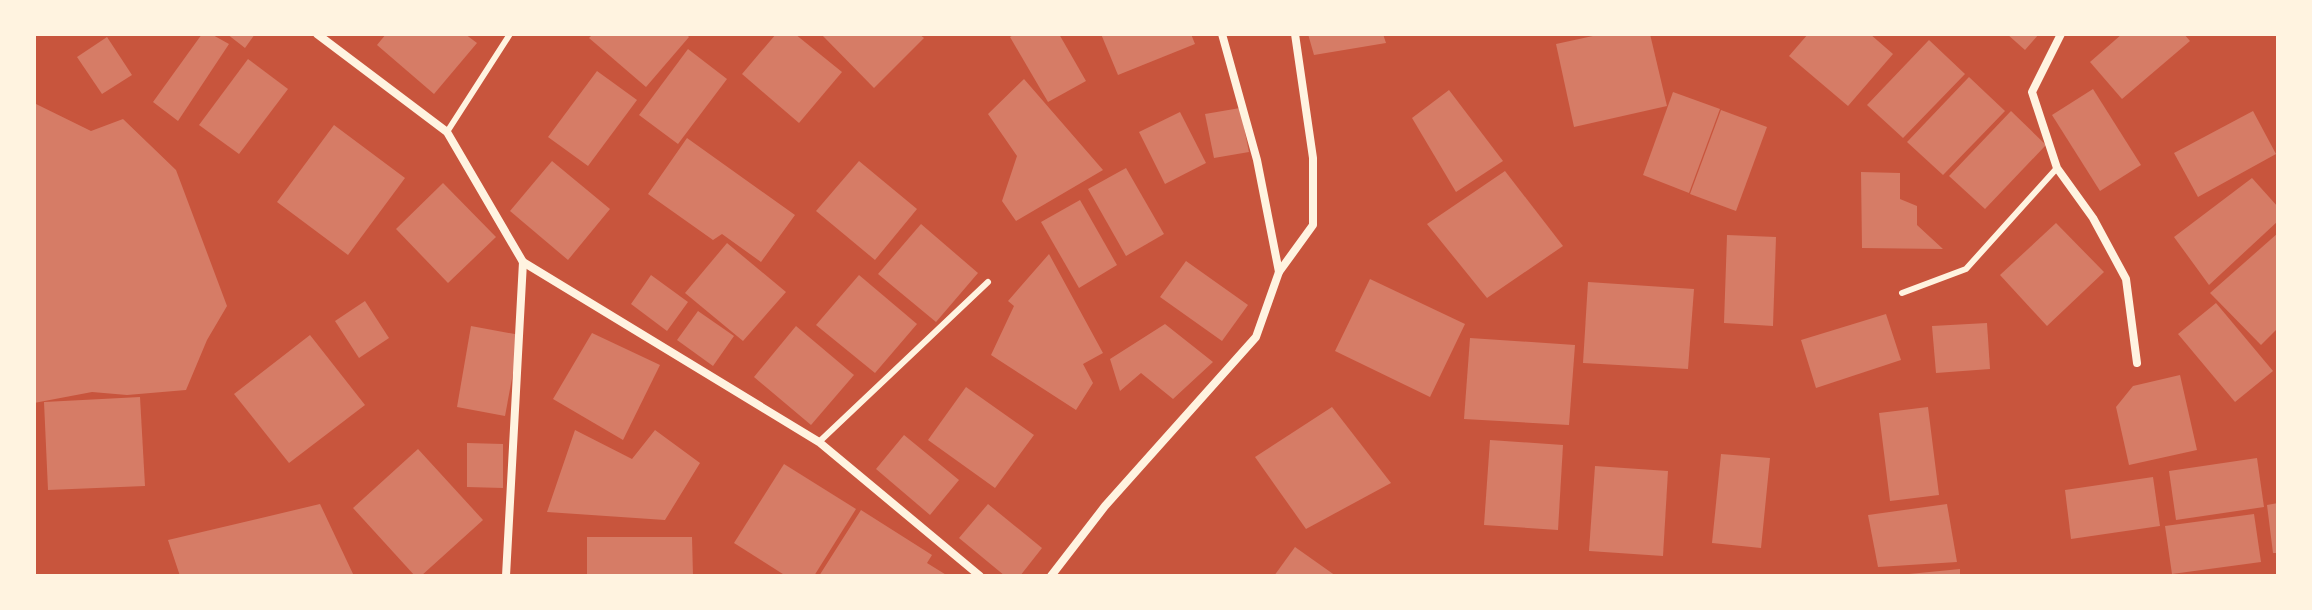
<svg xmlns="http://www.w3.org/2000/svg" width="2312" height="610" font-family="'PT Sans Narrow',sans-serif">
	<rect width="100%" height="100%" fill="#c8553d"/>
	<g fill="#d67c66">
		<path d="M202,34H211L229,44L178,121L153,102Z"/>
		<path d="M227,34H255L245,48Z"/>
		<path d="M386,34H465L477,43L434,94L377,45Z"/>
		<path d="M593,34H686L689,37L646,87L589,38Z"/>
		<path d="M776,34H795L842,72L799,123L742,74Z"/>
		<path d="M821,34H919L924,38L874,88Z"/>
		<path d="M1015,34H1059L1086,81L1048,102L1010,37Z"/>
		<path d="M1101,34H1191L1195,44L1118,75Z"/>
		<path d="M1308,34H1383L1386,43L1314,55Z"/>
		<path d="M1602,34H1650L1667,106L1574,127L1556,44Z"/>
		<path d="M1808,34H1870L1893,54L1848,106L1789,56Z"/>
		<path d="M2007,34H2039L2025,50Z"/>
		<path d="M2122,34H2184L2190,41L2122,99L2090,62Z"/>
		<path d="M107,37L132,75L102,94L77,57Z"/>
		<path d="M1929,40L1965,74L1903,138L1867,105Z"/>
		<path d="M688,49L727,79L678,144L639,115Z"/>
		<path d="M248,59L288,89L239,154L199,125Z"/>
		<path d="M597,71L637,100L588,166L548,137Z"/>
		<path d="M1969,77L2005,111L1943,175L1907,142Z"/>
		<path d="M1024,79L1103,170L1016,221L1002,201L1017,156L988,114Z"/>
		<path d="M2093,89L2141,165L2100,191L2052,115Z"/>
		<path d="M1449,90L1503,161L1456,192L1412,118Z"/>
		<path d="M1673,92L1720,109L1689,193L1643,175Z"/>
		<path d="M34,103L91,131L123,119L176,170L227,306L207,340L186,390L127,395L92,392L34,403Z"/>
		<path d="M1240,108L1249,152L1214,158L1205,114Z"/>
		<path d="M1721,110L1767,127L1736,211L1690,194Z"/>
		<path d="M2011,111L2046,145L1985,209L1949,176Z"/>
		<path d="M2253,111L2276,154L2198,197L2174,153Z"/>
		<path d="M1180,112L1206,163L1165,184L1139,132Z"/>
		<path d="M334,125L405,178L348,255L277,202Z"/>
		<path d="M687,138L795,215L761,262L722,234L713,240L648,194Z"/>
		<path d="M552,161L610,209L568,260L510,211Z"/>
		<path d="M859,161L917,209L875,260L816,211Z"/>
		<path d="M1126,168L1164,234L1126,256L1088,189Z"/>
		<path d="M1505,171L1563,246L1487,298L1427,224Z"/>
		<path d="M1861,172L1900,173V199L1917,206V225L1943,249L1862,248Z"/>
		<path d="M2252,178L2278,207V221L2209,285L2174,237Z"/>
		<path d="M443,183L496,237L448,283L396,229Z"/>
		<path d="M1080,200L1117,265L1079,288L1041,222Z"/>
		<path d="M2056,223L2104,272L2047,326L2000,275Z"/>
		<path d="M921,224L978,273L936,322L878,274Z"/>
		<path d="M2278,233V328L2261,345L2210,293Z"/>
		<path d="M1727,235L1776,237L1773,326L1724,323Z"/>
		<path d="M727,243L786,292L743,341L685,293Z"/>
		<path d="M1049,254L1103,353L1083,364L1093,383L1076,410L991,355L1014,306L1008,301Z"/>
		<path d="M1186,261L1248,305L1222,341L1160,297Z"/>
		<path d="M651,275L688,302L667,331L631,304Z"/>
		<path d="M859,275L917,324L875,373L816,325Z"/>
		<path d="M1370,279L1465,324L1430,397L1335,351Z"/>
		<path d="M1588,282L1694,289L1688,369L1583,363Z"/>
		<path d="M365,301L389,338L359,358L335,321Z"/>
		<path d="M2216,303L2273,371L2235,402L2178,334Z"/>
		<path d="M698,311L734,336L713,366L677,340Z"/>
		<path d="M1886,314L1901,360L1816,388L1801,340Z"/>
		<path d="M1987,323L1990,369L1936,373L1932,326Z"/>
		<path d="M1165,324L1213,362L1173,399L1141,373L1120,391L1110,359Z"/>
		<path d="M471,326L520,335L505,416L457,407Z"/>
		<path d="M796,326L854,375L811,425L754,377Z"/>
		<path d="M592,333L660,365L623,440L553,399Z"/>
		<path d="M310,335L365,405L289,463L234,394Z"/>
		<path d="M1470,338L1575,345L1569,425L1464,419Z"/>
		<path d="M2180,375L2197,450L2129,465L2116,407L2133,386Z"/>
		<path d="M966,387L1034,435L995,488L928,440Z"/>
		<path d="M140,397L145,486L48,490L44,402Z"/>
		<path d="M1332,407L1391,483L1306,529L1255,457Z"/>
		<path d="M1928,407L1939,495L1890,501L1879,413Z"/>
		<path d="M575,430L632,459L655,430L700,463L665,520L547,512Z"/>
		<path d="M904,435L959,480L930,515L876,469Z"/>
		<path d="M1490,440L1563,445L1558,530L1484,525Z"/>
		<path d="M467,443L503,444V488L467,487Z"/>
		<path d="M418,449L483,520L421,576H415L353,508Z"/>
		<path d="M1721,454L1770,458L1761,548L1712,543Z"/>
		<path d="M2257,458L2264,507L2176,520L2169,471Z"/>
		<path d="M784,464L856,509L814,576H786L734,543Z"/>
		<path d="M1595,466L1668,471L1663,556L1589,551Z"/>
		<path d="M2153,477L2160,526L2071,539L2065,490Z"/>
		<path d="M2278,503V553H2273L2267,505Z"/>
		<path d="M320,504L354,576H180L168,540Z"/>
		<path d="M988,504L1042,548L1020,576H1005L959,538Z"/>
		<path d="M1947,504L1957,562L1878,567L1868,515Z"/>
		<path d="M861,510L932,555L927,563L948,576H819Z"/>
		<path d="M2254,514L2261,562L2172,574L2165,526Z"/>
		<path d="M587,537H692L693,576H587Z"/>
		<path d="M1295,547L1336,576H1274Z"/>
		<path d="M1960,569V576H1909V574Z"/>
	</g>
	<g fill="none" stroke-linecap="round" stroke-linejoin="round">
		<g stroke="#fff3e0" stroke-width="6">
			<path d="M447,132L510,34"/>
			<path d="M1902,293L1966,269L2057,168"/>
			<path d="M819,442L988,282"/>
		</g>
		<g stroke="#fff3e0" stroke-width="8">
			<path d="M317,34L447,132L523,262L506,576"/>
			<path d="M2061,34L2032,92L2057,168L2093,218L2126,279L2137,363"/>
			<path d="M523,262L819,442L980,576"/>
			<path d="M1279,272L1313,225V158L1295,34"/>
			<path d="M1051,576L1105,506L1256,337L1279,272L1257,160L1222,34"/>
		</g>
	</g>
	<rect width="2312" height="610" fill="none" stroke="#fff3e0" stroke-width="72"/>
</svg>
